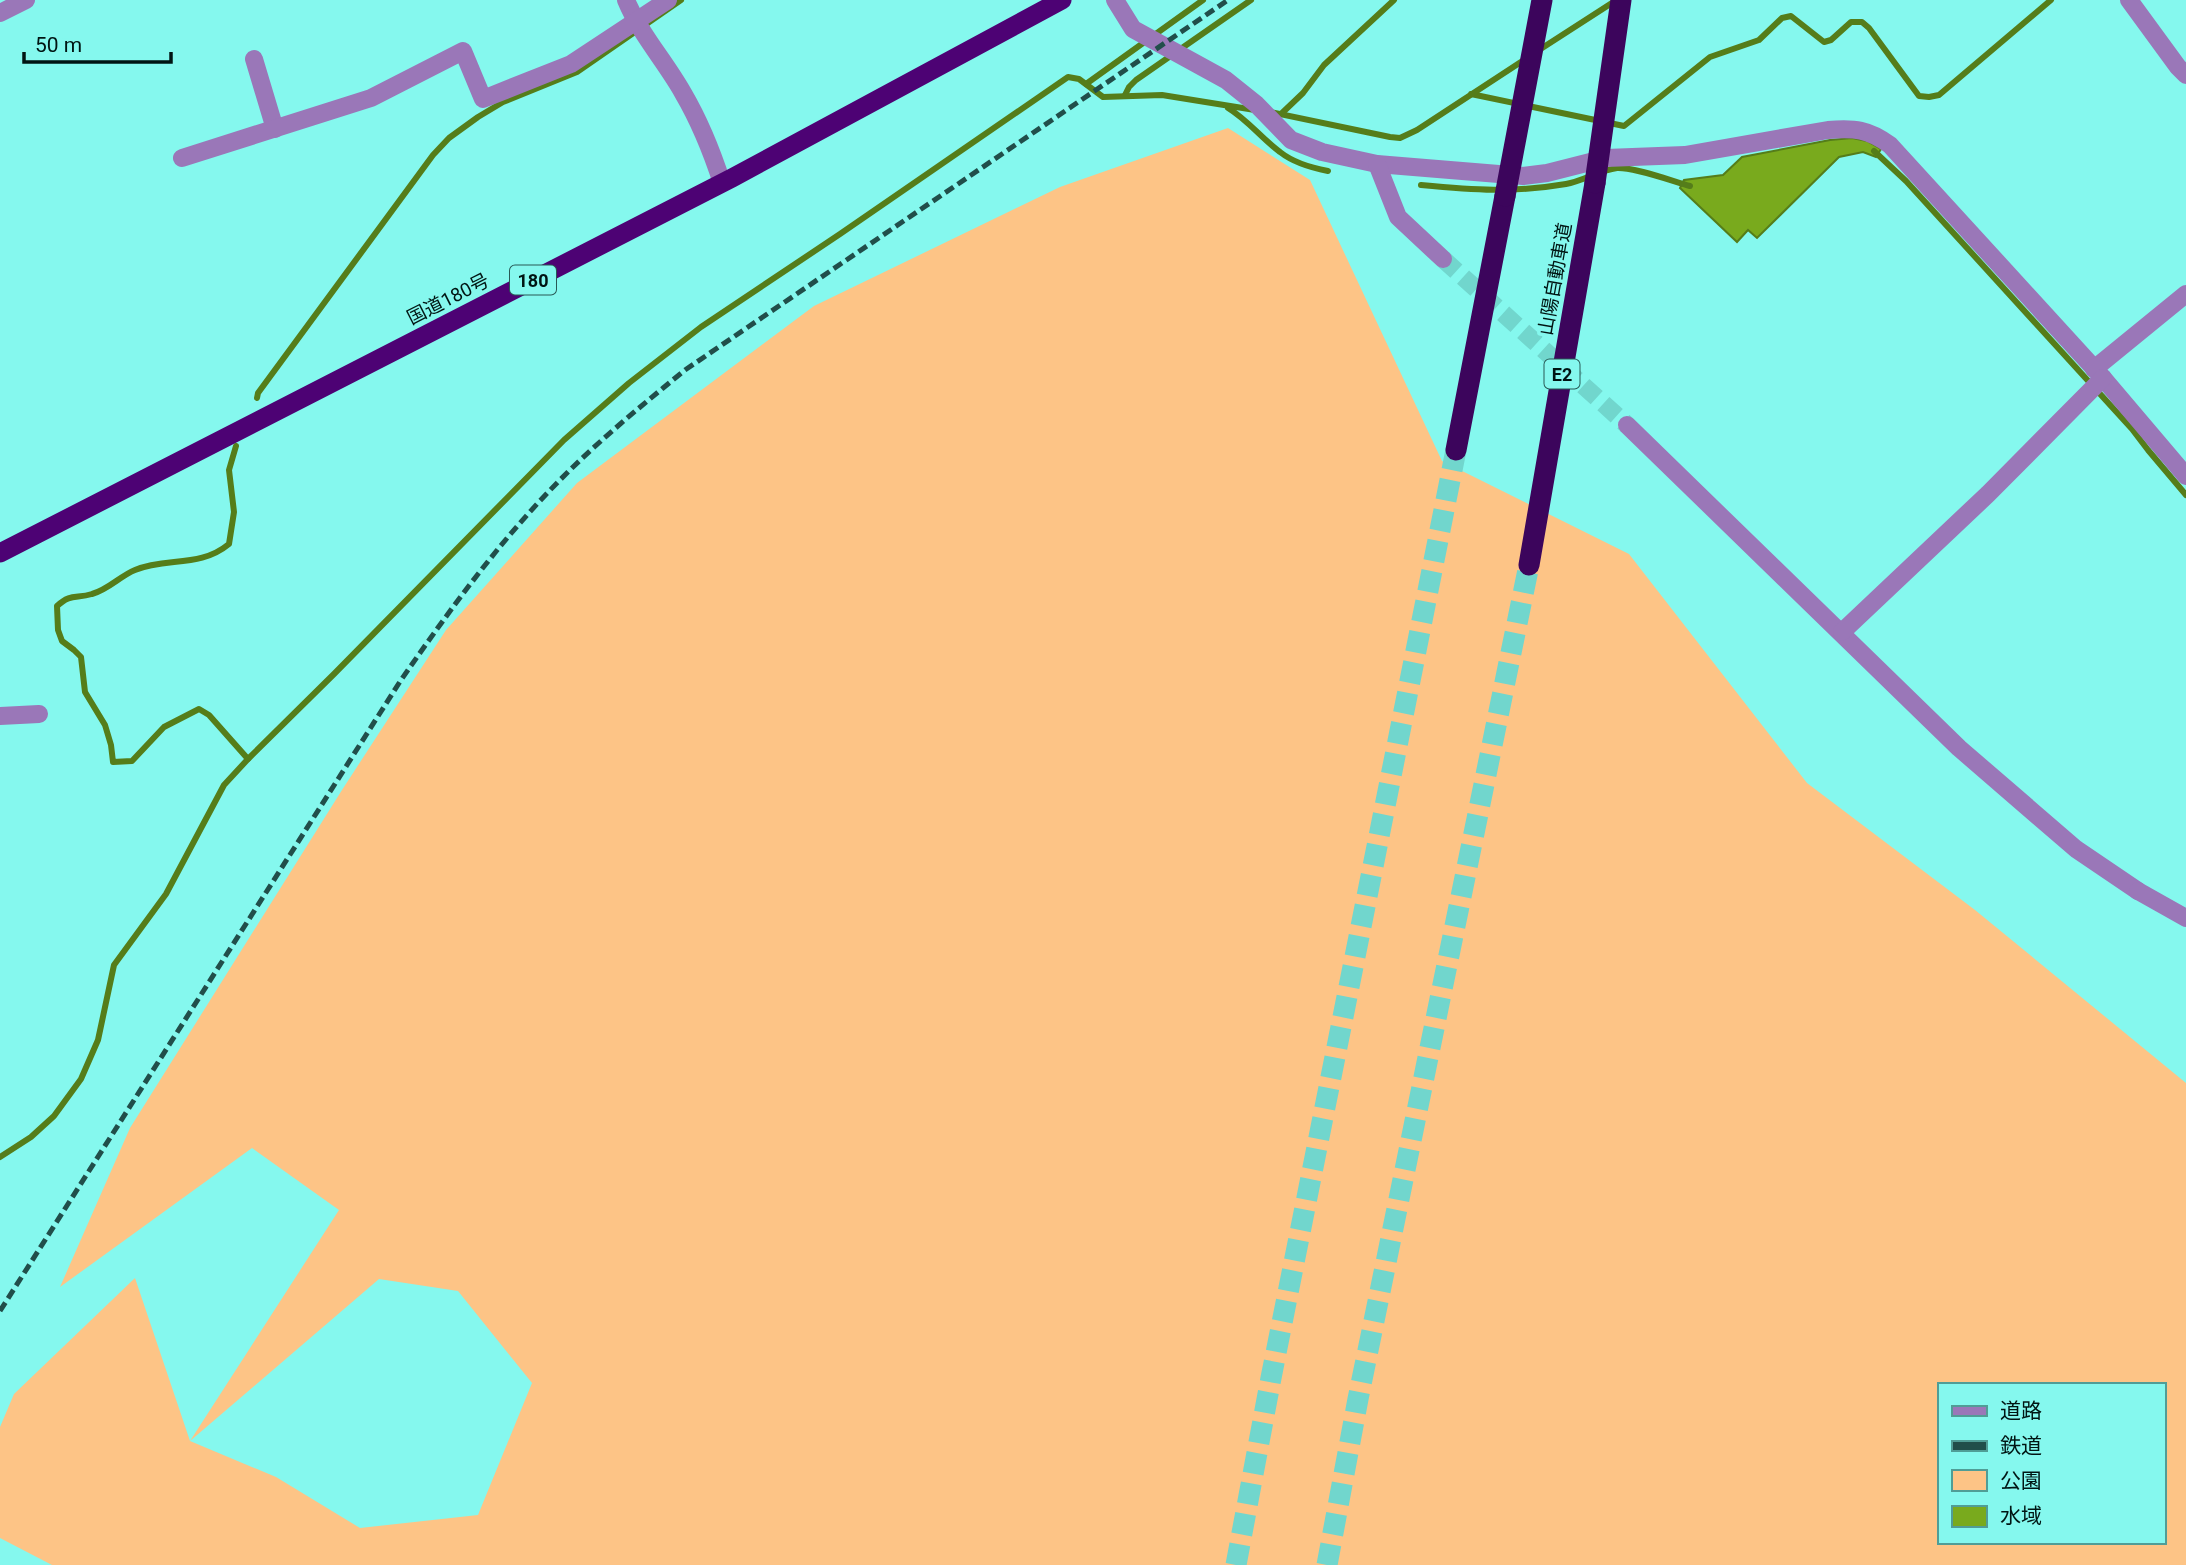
<svg xmlns="http://www.w3.org/2000/svg" width="2186" height="1565" font-family="Roboto,'Noto Sans JP',sans-serif">
	<rect width="100%" height="100%" fill="#85f8ee"/>
	<path fill="#fdc486" fill-rule="evenodd" d="M1228,128L1310,180L1442,461L1629,554L1807,783L1975,910L2186,1083V1565H52L0,1538V1427L14,1394L135,1278L190,1441L339,1210L252,1148L60,1287L130,1128L342,790L446,630L577,483L814,306L1060,187ZM379,1279L458,1291L532,1383L478,1515L360,1528L276,1477L190,1441ZM1939,1385H2163V1542H1939Z"/>
	<path fill="#79aa1d" stroke="#557d1a" stroke-width="2" d="M1852,138L1867,141L1881,149L1876,157L1863,152L1839,157L1757,238L1748,230L1737,242L1680,188L1684,180L1723,175L1742,157L1830,140Z"/>
	<g fill="none" stroke-linecap="round" stroke-linejoin="round">
		<g stroke="#557d1a" stroke-width="6">
			<path d="M1539,50L1615,1"/>
			<path d="M1086,84L1203,0"/>
			<path d="M1471,94L1624,126L1710,57L1759,40L1782,18L1791,16L1824,42L1831,40L1851,22H1862L1869,28L1919,96L1929,97L1939,95L2051,0"/>
			<path d="M1125,95L1129,87L1136,80L1251,0"/>
			<path d="M1228,108C1248,120 1262,139 1280,152C1294,163 1312,168 1328,171"/>
			<path d="M1270,112L1390,137L1400,138L1417,130L1527,58"/>
			<path d="M1281,114L1303,93L1324,65L1394,0"/>
			<path d="M1874,151L1906,181L2132,429L2148,450L2186,495"/>
			<path d="M1421,185C1473,190 1514,193 1566,184C1583,181 1600,170 1617,168C1634,167 1672,181 1690,186"/>
			<path d="M257,398L258,393L433,155L449,138L478,117L503,102L577,72L681,0"/>
			<path d="M236,446L229,470L234,512L229,544C200,568 167,557 135,570C120,576 108,590 92,594C76,599 71,593 57,606L58,630L62,641L74,650L81,657L85,692L105,725L111,745L113,762L132,761L164,727L199,709L209,715L248,759"/>
			<path d="M0,1157L31,1137L54,1116L81,1079L98,1040L114,965L166,894L224,785L248,759L334,674L564,440L629,383L701,327L840,234L1068,77L1079,79L1103,97L1162,95L1255,110"/>
		</g>
		<path stroke="#71d6cd" stroke-width="18" stroke-dasharray="18 9" stroke-linecap="butt" d="M1443,259L1627,425"/>
		<g stroke="#71d6cd" stroke-width="21" stroke-dasharray="21 10" stroke-linecap="butt">
			<path d="M1236,1565L1271,1378L1456,450"/>
			<path d="M1327,1565L1358,1399L1529,565"/>
		</g>
		<g stroke="#9a77b8" stroke-width="18">
			<path d="M626,0C640,34 665,61 683,93C700,122 712,152 722,183"/>
			<path d="M1115,0L1133,29L1226,80L1256,104L1291,140L1322,152L1377,164L1523,176L1547,173L1606,158L1685,155L1828,130C1855,128 1868,129 1890,145L2103,378L2186,476"/>
			<path d="M2129,0L2178,67L2186,75"/>
			<path d="M0,13L26,0"/>
			<path d="M254,59L275,129"/>
			<path d="M182,158L371,98L463,51L483,99L571,64L668,0"/>
			<path d="M1377,164L1398,217L1443,259"/>
			<path d="M2094,369L2186,294"/>
			<path d="M1627,425L1959,748L2076,849L2138,891"/>
			<path d="M1842,632L1988,494L2103,378"/>
			<path d="M0,716L39,714"/>
		</g>
		<path stroke="#9a77b8" stroke-width="18" d="M2138,891L2186,918"/>
		<path stroke="#4d0274" stroke-width="19" d="M0,553L732,178L1062,0"/>
		<g stroke="#3c055c" stroke-width="21">
			<path d="M1456,450L1505,196"/>
			<path d="M1529,565L1595,183"/>
		</g>
		<path stroke="#214e4a" stroke-width="5" stroke-dasharray="10 5" stroke-linecap="butt" d="M0,1311L401,680C449,611 498,543 557,483C597,442 641,406 685,370L1228,0"/>
		<g stroke="#3c055c" stroke-width="21">
			<path d="M1595,183L1621,0"/>
			<path d="M1505,196L1542,0"/>
		</g>
	</g>
	<g text-anchor="middle" dominant-baseline="central" stroke-width="7" stroke-linejoin="round" paint-order="stroke">
		<g fill="#85f8ee" stroke="#285955" stroke-width="2">
			<rect x="510" y="265.5" width="46" height="29" rx="5"/>
			<rect x="1544.5" y="359.5" width="35" height="29" rx="5"/>
		</g>
		<g font-size="18" font-weight="bold" fill="#001513">
			<text x="533" y="280">180</text>
			<text x="1562" y="374">E2</text>
		</g>
		<g font-size="19" fill="#001513" stroke="#85f8ee">
			<text transform="translate(1555 279) rotate(-80)">山陽自動車道</text>
			<text transform="translate(448 299) rotate(-27)">国道180号</text>
		</g>
	</g>
	<rect x="1938" y="1383" width="228" height="161" fill="#85f8ee" stroke="#509d96" stroke-width="2"/>
	<rect x="1952" y="1406" width="35" height="10" fill="#9a77b8" stroke="#509d96" stroke-width="2"/>
	<text x="2000" y="1418" font-size="21" fill="#001513">道路</text>
	<rect x="1952" y="1441" width="35" height="10" fill="#214e4a" stroke="#509d96" stroke-width="2"/>
	<text x="2000" y="1453" font-size="21" fill="#001513">鉄道</text>
	<rect x="1952" y="1470" width="35" height="21" fill="#fdc486" stroke="#509d96" stroke-width="2"/>
	<text x="2000" y="1488" font-size="21" fill="#001513">公園</text>
	<rect x="1952" y="1506" width="35" height="21" fill="#79aa1d" stroke="#509d96" stroke-width="2"/>
	<text x="2000" y="1523" font-size="21" fill="#001513">水域</text>
	<path d="M24 52v10h147v-10" fill="none" stroke="#001513" stroke-width="3.5"/>
	<text x="35" y="52" font-size="21" fill="#001513" stroke="#85f8ee" stroke-width="5" paint-order="stroke">50 m</text>
</svg>
